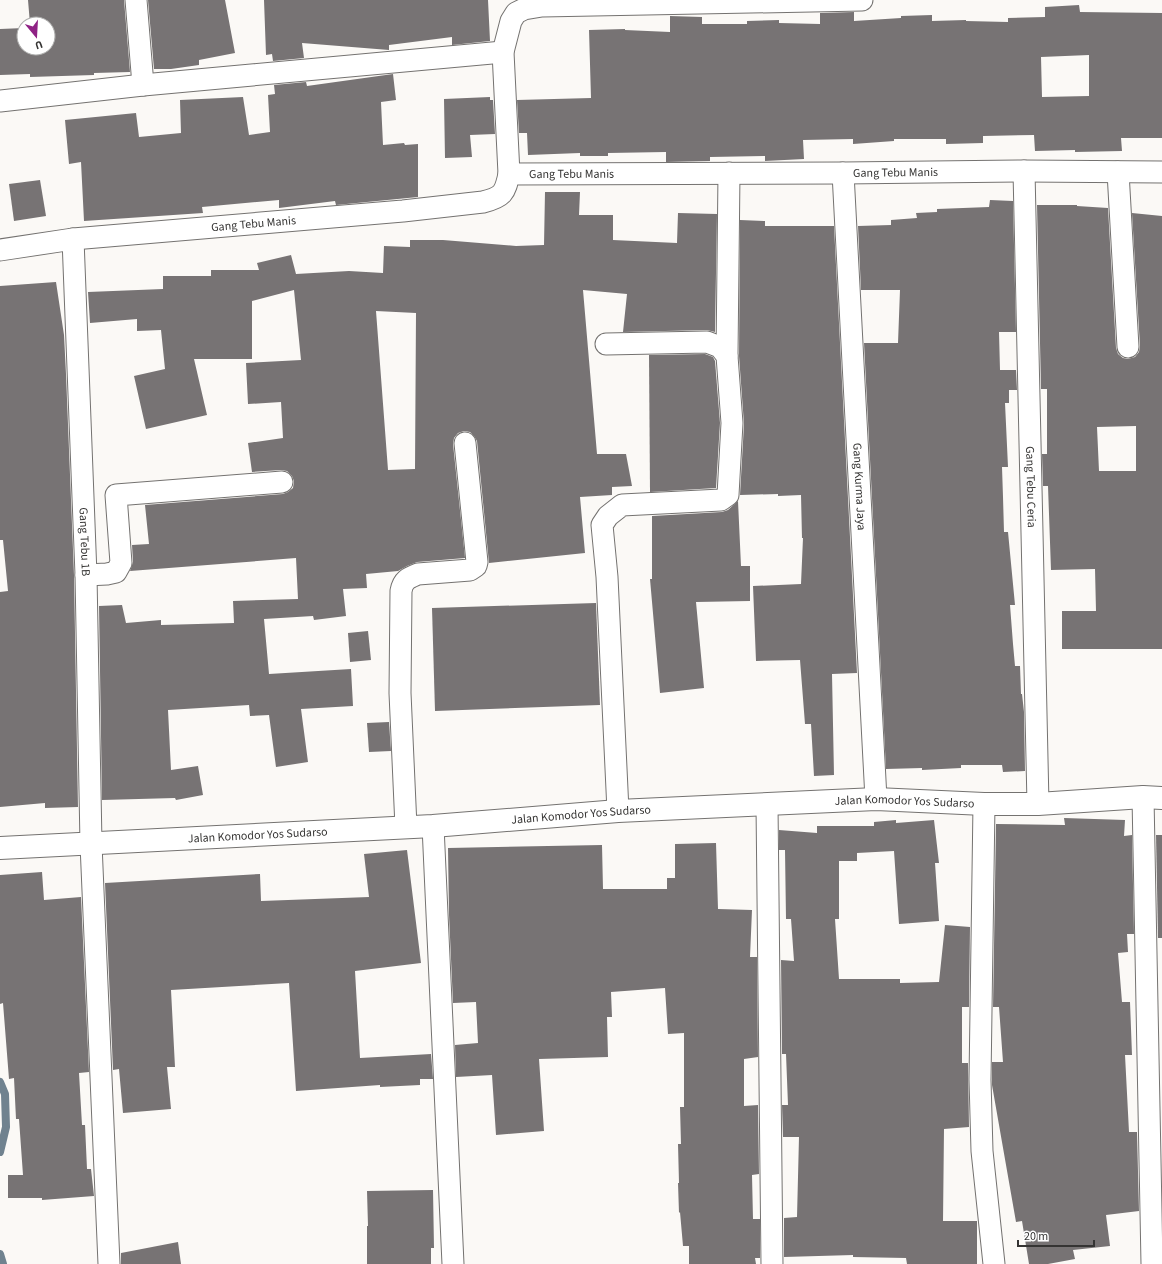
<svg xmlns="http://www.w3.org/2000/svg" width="1162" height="1264" font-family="'Source Sans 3',sans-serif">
	<rect width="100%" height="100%" fill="#fbf9f6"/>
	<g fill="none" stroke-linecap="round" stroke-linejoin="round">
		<g stroke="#70828f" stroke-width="8">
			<path d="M0,1082L5,1094L6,1127L0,1152"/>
			<path d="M0,1254L3,1264"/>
		</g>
	</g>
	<g fill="#777374" fill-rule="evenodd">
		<path d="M28,0H124L130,72L94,73V75L30,77V74L0,75V29L24,28V48H48V24H30Z"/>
		<path d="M148,0H225L235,53L199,60V65L171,69H154Z"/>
		<path d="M264,0H488L490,41L452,45V37L389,45V50L302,43L304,58L273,61L272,54L266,55Z"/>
		<path d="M1079,5L1080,12L1162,13V138H1121L1122,151L1075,152V150L1035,151L1034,135L983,136V143L946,144V139H894V141L853,144V139L803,140L804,159L765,161V156L710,157V161L666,162V152L608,153V156H580V153L528,155L527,133H519L517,100L591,98L589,30L625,29V30L670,32V16L702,17V24H747V21L779,20V23L820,24V13L854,12V21L901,18V16L932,15V21L966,20V21L1008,22V18L1045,17V7ZM1089,55V96L1042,97L1041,57Z"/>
		<path d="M393,74L396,100L381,102L383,145L404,143L405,145L418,144V197L336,205L335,201L279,208V200L202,207L203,213L84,221L81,162L69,164L65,120L136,113L139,137L181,133L180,100L243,97L249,135L270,132L268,95L275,94L274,85L306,82L307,86Z"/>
		<path d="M490,97V100H493L495,134L470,135L472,157L445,158L444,99Z"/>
		<path d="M40,180L46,216L14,221L9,184Z"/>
		<path d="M545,192H580L579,215H613V240L677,243L678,213L717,214L715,332L707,330L623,332L627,294L583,290L597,454H626L632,486L612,487V495L580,497L585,553L489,563L477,441L474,436L470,432L464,431L458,433L454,438L453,444L465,558L417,562L407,566L398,571L366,574L367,588L343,589L346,616L314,620L313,616L264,619L269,674L351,669L353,706L301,709L308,762L276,767L269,715L250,716L249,705L168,710L171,770L198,766L203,795L176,800L175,798L102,800L99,606L122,605L126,623L161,620V625L234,623L233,601L298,599L296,558L130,571L133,562L132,545L149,544L145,505L283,494L288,492L293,488L294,481L292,476L287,471L281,470L252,472L248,443L283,438L281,402L248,404L246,363L301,360L294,290L252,301V359H194L207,415L146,429L134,376L165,369L161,330L137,331V319L90,323L88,292L163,289V276H211V270H259L257,263L291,255L296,274L349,271L383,273L384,246L410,247V240H443L516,246L544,245ZM376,311L416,313L415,469L388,470Z"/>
		<path d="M990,200L1013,201L1016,332H999L1000,370H1016L1017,390H1009V403H1005L1008,467H1002L1003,497L1004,532H1008L1015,605H1010L1013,644L1015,666H1020L1021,694H1022L1024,712L1025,771L1003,772L1002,765H961V768L922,770V768L886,769L864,343H898L900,290H861L858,226L891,225V220L917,218L916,213L937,212V209L989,207Z"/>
		<path d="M1037,205H1077V206L1108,208L1116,348L1118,354L1123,358L1128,359L1135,357L1139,352L1140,346L1132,213L1162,216V649H1062V611H1096L1095,569L1051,570L1048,486H1043L1042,454H1047V389H1041ZM1136,426V471H1099L1097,427Z"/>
		<path d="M740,220L765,221V226H834L857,673L832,674L834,775L814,776L811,724H805L800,660L756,661L753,586L801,584L803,538H802L801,495L778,496V494L740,495L744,424L739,356Z"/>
		<path d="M56,282L64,335L66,374L74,575L78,807L45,808V803L0,807V592L8,591L3,540H0V286Z"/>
		<path d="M705,354L713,357L715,361L720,423L716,488L650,492L649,355Z"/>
		<path d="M738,501L741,566H750V601L696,602L704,688L660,693L650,579H652V516L722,512L728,510Z"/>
		<path d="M596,603L600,705L435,711L432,608Z"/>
		<path d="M368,631L371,660L350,662L348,633Z"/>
		<path d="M389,722L391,751L369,752L367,723Z"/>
		<path d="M1064,818L1125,820L1124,836L1132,835L1134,934H1127L1128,952L1118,953L1122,1002H1130L1132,1055H1125L1129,1132H1137L1139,1211L1106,1215L1110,1246L1073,1250L1075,1259L1048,1264H1029L1022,1221L1016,1222L992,1085V1062H1003L999,1007H993L996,824L1065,825Z"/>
		<path d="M896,820V823L934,820L939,863H935L939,921L899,924L894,851L857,853V861H839V919H835L839,979H900V983L939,982L945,925L970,927L969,1007H962V1063H968L969,1127L944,1129L943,1221H977V1264H907L906,1258L853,1257V1255L784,1257V1218L797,1217L799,1137H783L782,1105H788L786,1054H782L781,960L794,961L791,919H786L785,850H779V830L817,833V826H874V822Z"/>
		<path d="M1156,835H1162V938H1158Z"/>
		<path d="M716,843L718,909L752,910L750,957H757L758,1057L744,1059V1106L758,1105L759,1174L752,1175L753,1219H760V1258H755L756,1264H689V1246H683L680,1212L679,1213L678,1183H679L678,1144H681L680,1107H684V1033L668,1034L665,988L611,992L612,1017H607L608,1057L539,1059L544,1131L496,1135L492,1075L456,1077L455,1045L478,1043L476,1002L453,1003L449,915L448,848L602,845L603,889H667V878H675V844Z"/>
		<path d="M407,850L421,963L355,971L360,1058L431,1054L433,1079H420V1085L380,1087V1085L296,1091L289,983L171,990L175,1067H167L171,1109L123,1113L119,1069L113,1070L105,883L260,874L261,901L369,897L364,854Z"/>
		<path d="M42,872L44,900L81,897L89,1072L79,1073L82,1125H85L87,1169H91L94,1196L42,1200V1198H8V1175H23L19,1119H16L14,1078L9,1079L3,1003L0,1004V875Z"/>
		<path d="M433,1190L434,1248H431V1264H367V1226H368L367,1191Z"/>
		<path d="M178,1242L181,1264H121V1253Z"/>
	</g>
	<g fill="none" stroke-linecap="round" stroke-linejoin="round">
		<g stroke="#747270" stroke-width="23">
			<g id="street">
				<path d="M136,0L143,85"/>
				<path d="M0,101L143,85L503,52"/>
				<path id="s1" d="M1024,171L1038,804"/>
				<path d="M1118,172L1128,347"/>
				<path id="s2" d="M843,173L876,799"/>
				<path d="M509,174L503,52L511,21L516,13L524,9L542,6L862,0"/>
				<path id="s3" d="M73,239L86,575L91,844L109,1264"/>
				<path id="s4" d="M0,250L73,239L403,211L483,202C503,197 505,193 509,174L843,173L1024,171L1162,172"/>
				<path d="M606,344L707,342L720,347L727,356L732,423L728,495L721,500L622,505L608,516L602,525L607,577L618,811"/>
				<path d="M727,356L729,173"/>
				<path d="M86,575L107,574L116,572L121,563L116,495L282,482"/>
				<path d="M1143,797L1152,1264"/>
				<path d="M984,804L980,1080L982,1151L994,1264"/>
				<path d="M767,805L772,1264"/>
				<path d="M433,826L453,1264"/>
				<path d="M406,827L400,693L401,591C403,580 408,578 418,574L470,570L476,566L477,562L465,443"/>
			</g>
		</g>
		<g stroke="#747270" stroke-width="24">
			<g id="secondary">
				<path id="s5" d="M0,848L433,826L618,811L876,799L984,804H1038L1143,797L1162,798"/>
			</g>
		</g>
		<use href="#street" stroke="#fff" stroke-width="21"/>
		<use href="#secondary" stroke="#fff" stroke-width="22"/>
	</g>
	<g text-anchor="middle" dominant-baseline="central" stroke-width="4" stroke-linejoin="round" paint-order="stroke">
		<g font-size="12" fill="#353433" stroke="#fff">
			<text stroke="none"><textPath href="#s4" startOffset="914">Gang Tebu Manis</textPath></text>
			<text stroke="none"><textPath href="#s4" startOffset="590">Gang Tebu Manis</textPath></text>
			<text stroke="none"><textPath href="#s4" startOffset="255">Gang Tebu Manis</textPath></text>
			<text stroke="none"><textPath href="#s2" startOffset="314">Gang Kurma Jaya</textPath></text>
			<text stroke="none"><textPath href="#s1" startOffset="316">Gang Tebu Ceria</textPath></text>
			<text stroke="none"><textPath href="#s3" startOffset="303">Gang Tebu 1B</textPath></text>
			<text stroke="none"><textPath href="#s5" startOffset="906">Jalan Komodor Yos Sudarso</textPath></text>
			<text stroke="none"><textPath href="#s5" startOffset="582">Jalan Komodor Yos Sudarso</textPath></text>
			<text stroke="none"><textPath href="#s5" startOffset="258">Jalan Komodor Yos Sudarso</textPath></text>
		</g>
	</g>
	<g transform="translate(36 36) rotate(162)"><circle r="19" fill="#ffffff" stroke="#aeaead"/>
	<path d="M0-3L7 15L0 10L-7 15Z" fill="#902285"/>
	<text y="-6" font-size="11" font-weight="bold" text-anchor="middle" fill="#353433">U</text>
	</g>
	<path d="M1018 1240v6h76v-6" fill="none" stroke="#353433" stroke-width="2"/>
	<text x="1024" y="1240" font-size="12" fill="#353433" stroke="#ffffff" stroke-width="3" paint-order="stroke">20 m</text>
</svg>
